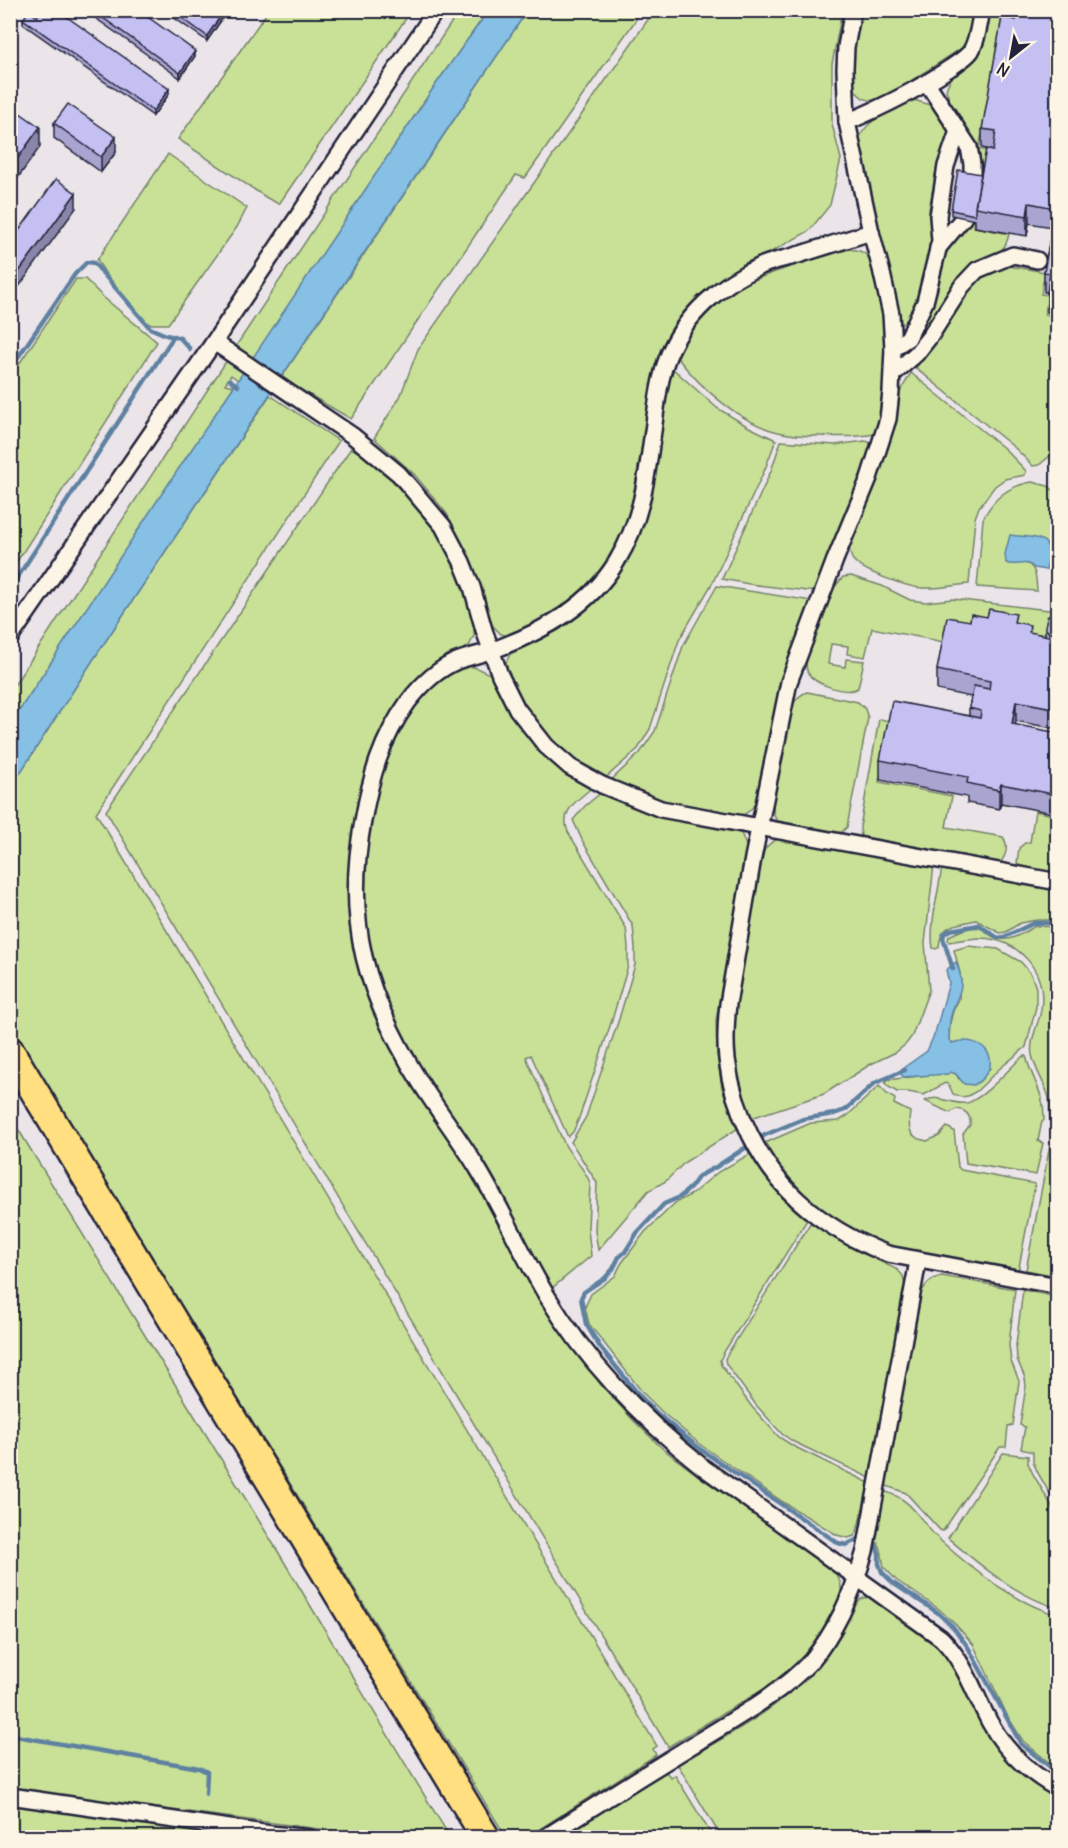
<svg xmlns="http://www.w3.org/2000/svg" width="1068" height="1848" font-family="Delius,sans-serif">
	<rect width="100%" height="100%" fill="#ebe5e9"/>
	<filter id="ink" filterUnits="userSpaceOnUse"><feTurbulence type="fractalNoise" baseFrequency=".0167" numOctaves="2"/><feDisplacementMap in="SourceGraphic" scale="12" xChannelSelector="R" yChannelSelector="G"/><feConvolveMatrix kernelMatrix="1 2 1 2 8 2 1 2 1" color-interpolation-filters="sRGB"/></filter>
	<g filter="url(#ink)">
		<g fill="#c8e197" stroke="#758269" stroke-width="1.5">
			<path d="M993,10L1020,11L1015,37L1001,35L979,149L994,153L991,167L979,165L955,115L946,90C952,68 967,71 978,56C988,44 985,24 993,10Z"/>
			<path d="M268,11H411L279,204L267,198L178,139Z"/>
			<path d="M459,11H488L436,84L253,358L236,346Z"/>
			<path d="M527,11H642L525,178L516,175L351,419L281,378Z"/>
			<path d="M654,11H842L832,64V124L841,159L830,205L809,231L711,285L684,312L663,344L655,373L628,524L612,556L594,581L581,596L521,634L508,636L501,634L492,625L483,606L465,554L447,514L414,474L374,438L400,397L418,349Z"/>
			<path d="M859,11H974L970,35L962,48L883,99C834,111 854,35 859,11Z"/>
			<path d="M914,100L930,105L937,111L948,130L947,140L937,165L929,210L933,237L924,287L908,322L905,324L899,322L890,277L857,145C862,121 892,108 914,100Z"/>
			<path d="M168,154L247,208L237,227L168,324H148L105,273L97,260Z"/>
			<path d="M970,220L975,221L974,227L1009,234C1003,261 990,249 977,265C956,288 938,316 918,341L916,338C924,325 932,310 936,295C940,282 940,267 945,254C950,241 964,235 970,220Z"/>
			<path d="M849,249C857,250 864,251 869,258C873,264 874,273 876,280C889,331 885,383 876,434C858,437 839,437 820,436C808,436 795,436 783,433C741,425 701,388 675,355C684,339 692,324 706,310C738,278 805,263 849,249Z"/>
			<path d="M1009,266L1045,272L1041,294L1048,295L1045,314L1057,317V450L1039,465L1033,466L1015,448L916,368L975,281C985,271 995,268 1009,266Z"/>
			<path d="M76,279H85L103,297L157,342L11,571V376Z"/>
			<path d="M227,360L244,372L238,380L231,375L225,384L234,386L11,723V690Z"/>
			<path d="M671,367L717,408L747,426L776,440L765,469L713,582L679,640L650,729L638,749L602,781L573,765L521,707L504,667L510,654L559,630L585,610L611,579L637,537L647,509Z"/>
			<path d="M911,373L1005,449L1026,471L1025,475L1005,479L995,486L979,507L975,518L969,584C954,585 937,589 922,588C907,587 863,572 853,560C850,556 850,552 849,547L886,453L893,423L896,399Z"/>
			<path d="M270,395L339,441L96,813L657,1746L653,1749L656,1755L535,1832L524,1837H506L11,1027V787L91,663Z"/>
			<path d="M781,441L835,445L865,441L873,443L862,476L816,592L749,584L722,579L771,471Z"/>
			<path d="M351,448L367,457L393,478L439,531L458,566L474,624V636L469,646L463,652L454,657L371,759L359,801L353,839L349,896L353,932L361,975L374,1007L417,1088L472,1176L543,1301L601,1385L633,1420L663,1449L700,1477L824,1561C849,1582 843,1595 828,1620C818,1638 806,1654 792,1668C777,1682 757,1693 739,1704C715,1718 692,1732 668,1747L106,811Z"/>
			<path d="M1032,482L1048,486L1057,493V578H1055C1046,567 1051,557 1048,545L1023,562C1037,565 1036,579 1037,591L977,587L983,519C994,497 1009,486 1032,482Z"/>
			<path d="M851,576L882,586L910,600L925,602L953,599L1057,611V621L1046,627L1044,638L944,642L872,628L865,657L847,654L848,646L831,644L828,664L845,667L846,659L864,661L858,688C847,695 815,685 808,673C805,668 806,663 807,658L832,590L843,577Z"/>
			<path d="M717,586L812,601L782,681L756,801C752,810 747,814 737,817L665,804L608,783L640,753L655,731L683,646Z"/>
			<path d="M465,667H474L490,674L515,717L594,786C579,799 559,810 568,832L626,928L628,947V966L612,1020L579,1118L573,1132L568,1137L531,1055L526,1057L564,1143C571,1157 585,1168 590,1183L588,1229L591,1256L552,1288C520,1232 488,1178 454,1124C439,1101 422,1079 410,1055C403,1041 397,1027 391,1013C386,1003 379,992 376,980C358,915 363,852 378,787C391,734 413,691 465,667Z"/>
			<path d="M807,692L858,702L865,709L868,718L847,827C843,831 841,834 835,835C828,836 785,829 780,824C773,818 773,810 773,802L790,712C794,702 797,696 807,692Z"/>
			<path d="M879,719L890,721L879,782L952,796L946,827L1003,837C1010,847 1005,859 997,866L871,843L861,837L860,827Z"/>
			<path d="M603,791L731,827L741,833L747,848L716,1020L717,1055L722,1088L737,1129L685,1162L666,1181L648,1191L598,1250L595,1231L597,1183L571,1142L586,1117L619,1019L635,965V948L633,926L583,842L573,820L585,806Z"/>
			<path d="M1035,811L1057,816V876L1020,868L1017,863L1019,848L1025,843L1030,842Z"/>
			<path d="M785,837L934,865L925,943L929,990L912,1036L906,1044L896,1052L871,1064L824,1094L751,1118C739,1085 732,1050 733,1015L760,860C764,847 771,840 785,837Z"/>
			<path d="M942,867L1057,888V920H1037L1020,923L1006,932L1000,933L976,920C957,925 940,923 939,947L936,949L933,948C929,925 939,890 942,867Z"/>
			<path d="M1036,926L1057,927V1123L1050,1121C1049,1114 1050,1105 1049,1098C1045,1083 1035,1070 1032,1055C1029,1040 1039,1024 1041,1010C1047,971 1020,940 981,938C970,938 960,940 949,942L948,940L949,936C959,931 974,923 985,931C990,934 994,939 1001,939C1013,941 1025,931 1036,926Z"/>
			<path d="M968,946L998,949L1021,962L1031,974L1036,988V1007L1026,1047L998,1070L977,1091L968,1096L961,1097L953,1094L949,1085L945,1083L924,1095L908,1092H897L887,1086L885,1083L887,1080L951,1072L956,1074L959,1079L979,1082L990,1068L959,1041L952,1044L949,1040L950,1023L953,1011L959,999L960,973L954,950Z"/>
			<path d="M1026,1056C1032,1080 1045,1093 1044,1120L1042,1121L1038,1141L1043,1143L1036,1175L966,1163L963,1134L970,1125C971,1115 966,1110 956,1109L950,1113L925,1101C939,1093 952,1106 967,1103C983,1099 1009,1069 1022,1057Z"/>
			<path d="M879,1086L887,1094L895,1099L894,1104L910,1112C908,1128 908,1138 927,1141L939,1136L947,1127L954,1131L958,1167L961,1170L1035,1184L1018,1272L891,1248L867,1240L840,1224L802,1196L776,1166L765,1143L811,1123L839,1121L847,1116Z"/>
			<path d="M10,1116C98,1261 189,1405 277,1550C335,1646 391,1742 450,1837H381L11,1789Z"/>
			<path d="M1050,1145L1057,1147V1276L1026,1270Z"/>
			<path d="M750,1154C767,1179 782,1202 807,1220L724,1352L720,1360L721,1365L752,1407L779,1437L793,1446L869,1483L857,1532L854,1536L848,1538L837,1535L783,1502L702,1446L663,1413L643,1393L589,1324L585,1307L591,1294L615,1276L621,1264L645,1232L675,1203L692,1194L718,1172Z"/>
			<path d="M811,1222L852,1248L898,1270L903,1276L906,1290L870,1478L794,1442L782,1434L756,1405L726,1364L725,1359L728,1353Z"/>
			<path d="M942,1276L1015,1289L1009,1345L1011,1361L1019,1381L1013,1425L1008,1426L1006,1447H1000L943,1531L940,1530L906,1493L884,1485L919,1297C925,1285 929,1279 942,1276Z"/>
			<path d="M1023,1290L1057,1297V1506L1039,1475L1033,1462V1452L1021,1449L1025,1427L1020,1425L1026,1386L1025,1378L1017,1359L1016,1345Z"/>
			<path d="M1003,1453L1028,1456V1463L1033,1474L1057,1515V1608C1015,1595 981,1566 948,1538Z"/>
			<path d="M883,1491C916,1500 918,1521 941,1541C975,1572 1013,1601 1057,1615V1769L1023,1741L1008,1717L973,1644L955,1624L939,1609L896,1580L884,1567C881,1557 884,1548 875,1540Z"/>
			<path d="M868,1597L875,1599L923,1631L948,1655L999,1750L1020,1772L1057,1798V1837H721L678,1765C716,1741 773,1713 803,1680C823,1657 839,1631 855,1605L861,1599Z"/>
			<path d="M666,1772L671,1778L675,1775L713,1837H583L576,1827Z"/>
			<path d="M11,1804L252,1837H11Z"/>
		</g>
		<g fill="#86c0e5" stroke="#5e81a1" stroke-width="1.5">
			<path d="M488,11H527L360,259L91,663L11,787V723L155,504L436,84Z"/>
			<path d="M1010,535C1040,539 1055,534 1046,570L1034,568C1025,558 1017,568 1006,563L1005,554Z"/>
			<path d="M956,962C966,987 960,989 952,1012C949,1021 949,1031 949,1040L952,1043C985,1033 1007,1064 974,1085L964,1084L956,1074L951,1072L948,1074L903,1077L899,1071L927,1051L935,1033L949,983L946,970Z"/>
		</g>
		<g fill="none" stroke-linecap="round" stroke-linejoin="round">
			<g stroke="#5e81a1" stroke-width="4.5">
				<path d="M10,369L75,274L87,262L94,263L150,328L166,335L180,338L190,349"/>
				<path d="M230,380L238,386"/>
				<path d="M10,589L174,336"/>
				<path d="M953,969L943,938L944,934L950,930L979,925L998,938L1004,937L1034,923H1058"/>
				<path d="M905,1070L875,1083L845,1110L834,1114L803,1119L765,1135L716,1167L699,1176L691,1187L680,1197L664,1204L637,1233L625,1252L619,1257L613,1269L605,1278L584,1292L581,1298L586,1324L600,1347L639,1395L660,1416L700,1449L838,1543L846,1545L858,1539L876,1545L879,1554V1564L882,1572L893,1583L937,1612L953,1627L968,1647L1021,1744L1058,1773"/>
				<path d="M10,1735L199,1768L207,1772L206,1794"/>
			</g>
			<g stroke="#22223b" stroke-width="20">
				<g id="minor">
					<path d="M853,10L846,47L845,69L847,122L871,232L881,269L891,314L893,348L891,392L888,419L869,478L835,560L789,682L753,858L728,1004C726,1022 725,1041 727,1059C733,1110 760,1165 798,1200C824,1224 856,1242 888,1254L1058,1286"/>
					<path d="M927,83L969,147L972,164V178"/>
					<path d="M847,122C883,107 917,90 950,68C957,63 966,58 971,51C978,39 979,24 982,10"/>
					<path d="M871,232C848,239 824,247 801,254C789,258 775,260 763,265C721,283 683,316 667,359C658,383 656,412 652,438C646,483 641,521 617,561C590,606 544,631 496,649C483,654 470,656 457,661C438,669 421,685 408,702C381,740 371,776 363,821C344,923 366,995 420,1082C438,1111 460,1139 478,1169C503,1210 522,1255 547,1296C588,1364 642,1419 704,1468L941,1638C962,1659 971,1684 983,1709C1000,1746 1023,1769 1058,1789"/>
					<path d="M938,248L964,217"/>
					<path d="M214,342L353,436L399,474L443,526L462,562L472,587L484,630L500,675L517,709L546,746L570,767L602,785L661,809L1058,882"/>
					<path d="M893,348L908,338L925,302L940,241L938,216L946,166L958,131"/>
					<path d="M893,374L916,354L931,335L962,286L977,270L1013,255L1037,260"/>
					<path d="M10,638L214,342L436,10"/>
					<path d="M10,1796L271,1834L310,1838"/>
					<path d="M544,1838C596,1805 647,1773 699,1741C736,1718 781,1693 811,1661C838,1629 854,1590 865,1551L918,1261"/>
				</g>
			</g>
			<g stroke="#22223b" stroke-width="32">
				<path id="motorway" d="M10,1051L486,1838"/>
			</g>
			<use href="#minor" stroke="#fcf5e5" stroke-width="15"/>
			<use href="#motorway" stroke="#ffdf80" stroke-width="27"/>
		</g>
		<g fill="#a9a5d0" stroke="#22223b" stroke-width="1.5">
			<path d="M84,10H138L195,56L180,78Z"/>
			<path d="M163,10H217L222,19L207,41Z"/>
			<path d="M1058,10V314L1047,312V292H1044V272L1052,227L1029,223L1027,236L975,227V220L951,215V210L981,174L993,151L982,148V129Z"/>
			<path d="M37,17L169,94L153,116L23,24V19Z"/>
			<path d="M54,123L116,152L101,172L54,138Z"/>
			<path d="M1058,612V729L1016,721L1015,725L1058,733V814L1001,803L999,809L967,803V797L880,780V760L969,716V708L971,697L937,690V670L970,621L987,617L1016,623L1030,633L1045,635V627Z"/>
		</g>
		<g fill="#8986a9" stroke="#22223b" stroke-width="1.5">
			<path d="M222,14V19L207,41V36Z"/>
			<path d="M195,51V56L180,78V73Z"/>
			<path d="M169,89V94L153,116V111Z"/>
			<path d="M40,127V147L10,189V169Z"/>
			<path d="M116,137V152L101,172V157Z"/>
			<path d="M76,193V208L10,299V284Z"/>
			<path d="M1029,203V223L1027,236V216Z"/>
			<path d="M1016,701V721L1012,744V724Z"/>
			<path d="M1001,784V803L999,809V790Z"/>
		</g>
		<g fill="#c4c0f2" stroke="#22223b" stroke-width="1.5">
			<path d="M41,10H57L169,89L153,111L23,19L29,11L37,17Z"/>
			<path d="M92,10H138L195,51L180,73Z"/>
			<path d="M171,10H217L222,14L207,36Z"/>
			<path d="M1018,10H1058V295L1047,293L1050,273L1044,272L1055,208L1029,203L1027,216L975,207L986,149L993,151L996,131L982,129L1002,17L1016,20Z"/>
			<path d="M68,104L116,137L101,157L54,123Z"/>
			<path d="M10,106L40,127L10,169Z"/>
			<path d="M958,170L981,174L975,207V215L951,210Z"/>
			<path d="M56,179L76,193L10,284V243Z"/>
			<path d="M989,609L1016,614L1014,622L1030,625L1029,632L1058,638V709L1016,701L1012,724L1058,733V795L1001,784L999,790L967,783L968,777L880,760L892,701L980,718L981,711L969,708L974,686L989,689L990,681L937,670L947,617L970,621L971,614L987,617Z"/>
			<path d="M1056,611L1058,612V637L1051,636L1045,627L1047,617Z"/>
		</g>
	</g>
	<rect width="1068" height="1848" fill="none" stroke="#fcf5e5" stroke-width="36"/>
	<rect x="18" y="18" width="1032" height="1812" fill="none" stroke="#22223b" stroke-width="2" filter="url(#ink)"/>
	<g transform="translate(1011 57) rotate(211)" stroke="#fcf5e5" stroke-width="4.5" paint-order="stroke">
	<path d="M0-4.5L10 22L0 15L-10 22Z" fill="#22223b"/>
	<text y="-9" font-size="16" font-weight="bold" text-anchor="middle" fill="#22223b">N</text>
	</g>
</svg>
